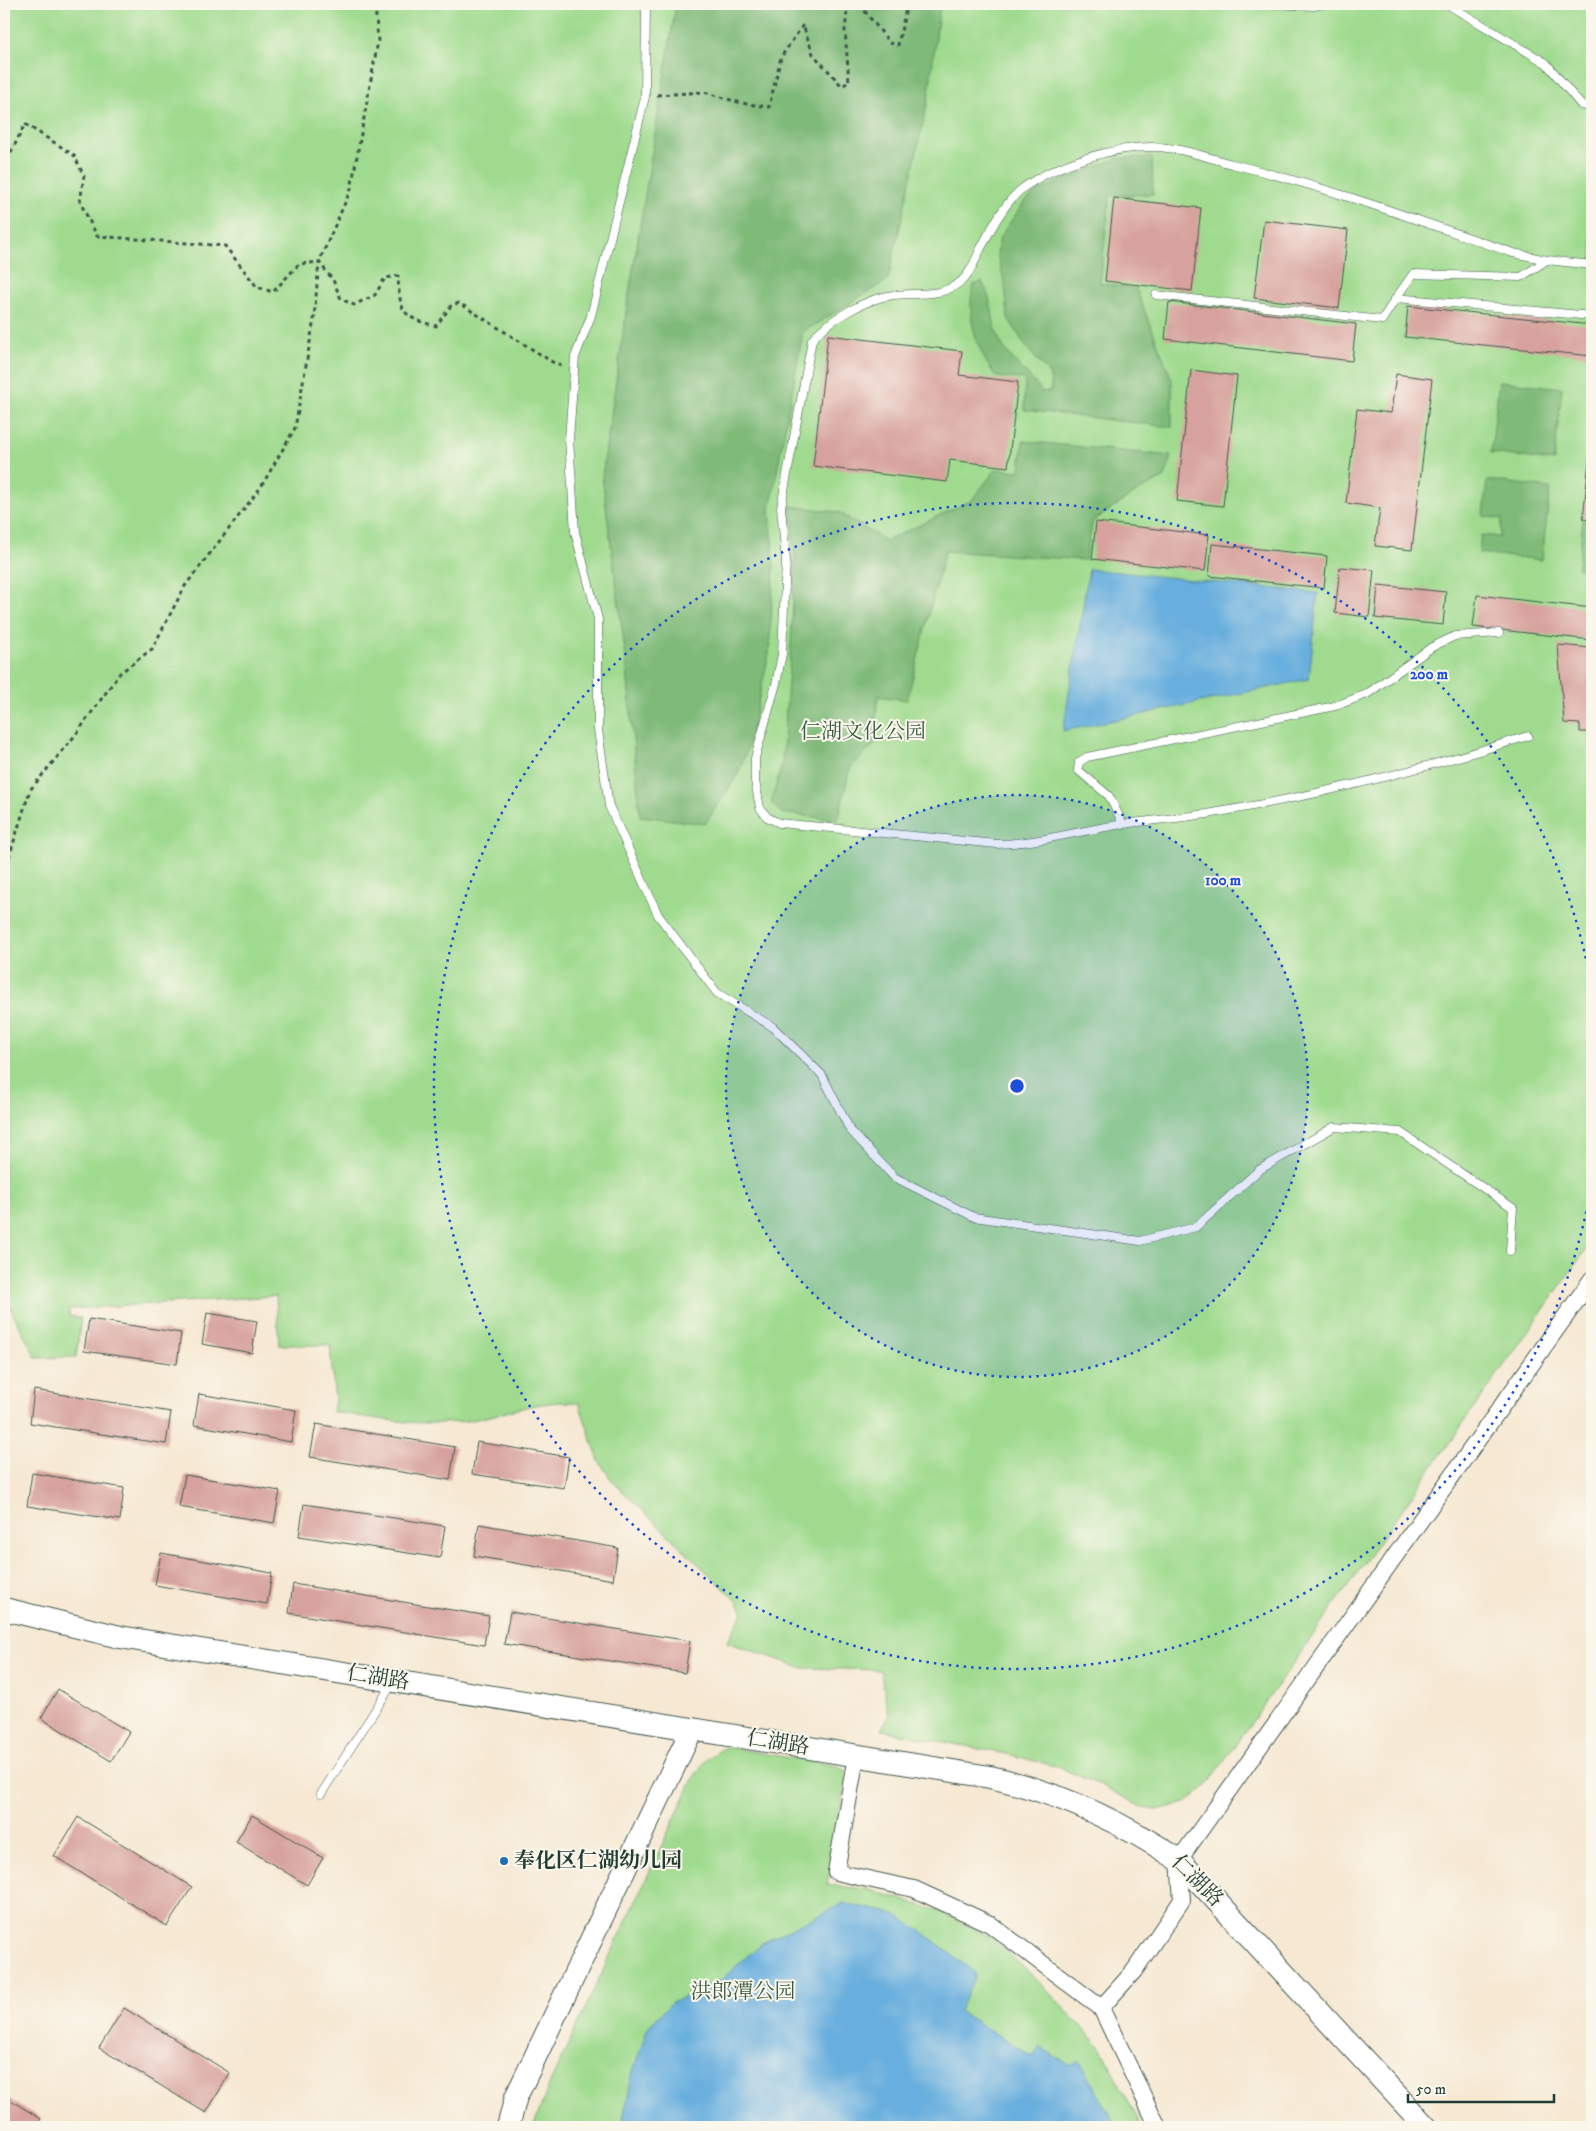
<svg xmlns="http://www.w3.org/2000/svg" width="1596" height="2131" font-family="'IM FELL DW Pica','Noto Serif SC',serif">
	<rect width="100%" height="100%" fill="#fbf7ec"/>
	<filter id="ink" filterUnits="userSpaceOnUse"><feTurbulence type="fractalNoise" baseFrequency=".02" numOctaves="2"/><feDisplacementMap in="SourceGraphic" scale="10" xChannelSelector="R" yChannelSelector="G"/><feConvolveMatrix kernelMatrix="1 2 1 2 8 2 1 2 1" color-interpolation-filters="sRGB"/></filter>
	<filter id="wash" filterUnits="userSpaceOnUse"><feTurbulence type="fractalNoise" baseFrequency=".0096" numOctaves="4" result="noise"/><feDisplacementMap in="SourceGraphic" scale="20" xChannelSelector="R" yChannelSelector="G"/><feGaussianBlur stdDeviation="1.12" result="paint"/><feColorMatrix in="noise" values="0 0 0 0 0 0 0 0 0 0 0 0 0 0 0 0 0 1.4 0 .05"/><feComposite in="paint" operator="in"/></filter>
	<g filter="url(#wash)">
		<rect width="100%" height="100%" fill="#f6e8d3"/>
		<g fill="#9fda8e" stroke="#5f8c61">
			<path d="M4,4H1592V1241L1208,1784L1186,1803L1157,1810L1143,1808L1105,1787L1058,1767L1011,1755L881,1730L889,1716L880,1670L803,1668L727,1642L743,1613L738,1602L613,1482L599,1461L579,1403C541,1398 504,1415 466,1421C423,1427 376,1419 333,1412L335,1401L330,1345H279L276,1296L69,1309V1316L81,1318L76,1357L36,1358L4,1296Z"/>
			<path d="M725,1747L837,1766L847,1772L827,1885L867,1889L939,1911L992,1938L1038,1981L1100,2046L1142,2127H533L550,2083L694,1777L707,1759Z"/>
		</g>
		<g fill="#7fba79" stroke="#4f7c56">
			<path d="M676,4H940L928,101L888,280L803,332L770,509L774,563L769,654L747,750L737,776L705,824L640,816L626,659L602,476L627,306Z"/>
			<path d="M1152,157L1153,194L1110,196L1100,283L1136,289L1172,380V427L1024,410L1025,379L996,377C977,351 966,318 973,285L982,282C995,302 990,328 1004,348C1015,364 1031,376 1042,392L1051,391L1050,375L1027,348L1008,318L1005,285L997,254L1000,237L1025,201L1042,189L1118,158Z"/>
			<path d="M1499,381L1562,388L1554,461L1491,453Z"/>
			<path d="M1023,441L1171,456L1165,477L1138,491L1093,521L1085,560L945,551L907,700L878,696L874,745L850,768L838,820L781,813L771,803L782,764L791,643L795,558L790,506L838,512L886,541L972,500L996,469L1020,471Z"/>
			<path d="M1487,480L1550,488L1542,560L1479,553L1481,535L1500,537L1502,519L1483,516Z"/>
			<path d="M1583,520L1592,521V570L1578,569Z"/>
		</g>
		<g fill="#67aede" stroke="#437689">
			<path d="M1089,569L1318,593L1309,679L1063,731Z"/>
			<path d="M844,1903L895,1914L924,1933L976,1974L959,2011L1033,2057L1040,2047L1071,2066L1080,2061L1116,2127H624L623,2119L633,2071L648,2027L671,2003L721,1980L762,1943Z"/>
		</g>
		<g id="blocks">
			<g fill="#d7a29d">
				<path d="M1114,198L1201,208L1192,291L1105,281Z"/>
				<path d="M1264,220L1348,230L1339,308L1254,298Z"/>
				<path d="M1169,302L1356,324L1352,361L1165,339Z"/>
				<path d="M1408,306L1592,325V356L1405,337Z"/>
				<path d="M828,335L962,351L959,375L1018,382L1008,467L950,460L947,482L813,466Z"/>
				<path d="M1191,370L1237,376L1223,506L1177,501Z"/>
				<path d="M1396,374L1432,379L1412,550L1375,546L1380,508L1346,503L1357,409L1391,413Z"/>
				<path d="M1591,441H1592V520L1583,519Z"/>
				<path d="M1096,522L1209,535L1205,571L1092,559Z"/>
				<path d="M1212,544L1327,556L1324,588L1209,576Z"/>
				<path d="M1340,567L1374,570L1369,617L1335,613Z"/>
				<path d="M1378,585L1446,592L1443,625L1375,618Z"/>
				<path d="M1477,595L1592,608V640L1473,627Z"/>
				<path d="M1558,645L1592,648V732H1580V724L1564,723Z"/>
				<path d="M207,1313L257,1321L252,1353L202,1344Z"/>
				<path d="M89,1319L181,1333L177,1364L84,1351Z"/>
				<path d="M34,1390L171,1412L166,1444L30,1423Z"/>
				<path d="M199,1394L296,1410L291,1442L194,1425Z"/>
				<path d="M316,1424L455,1447L450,1480L310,1457Z"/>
				<path d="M477,1442L569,1457L564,1488L472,1474Z"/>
				<path d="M32,1473L124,1488L120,1520L27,1506Z"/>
				<path d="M185,1475L280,1491L274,1523L179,1507Z"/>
				<path d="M304,1504L445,1526L440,1558L299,1536Z"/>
				<path d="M479,1524L618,1548L613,1580L474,1556Z"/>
				<path d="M161,1553L272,1573L267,1604L155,1585Z"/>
				<path d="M293,1584L489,1616L484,1645L289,1613Z"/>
				<path d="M510,1612L690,1641L685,1673L504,1644Z"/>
				<path d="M58,1689L129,1732L111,1761L41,1718Z"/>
				<path d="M252,1815L323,1858L307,1885L236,1842Z"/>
				<path d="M78,1817L192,1887L167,1926L54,1856Z"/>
				<path d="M124,2008L230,2073L206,2113L99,2048Z"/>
				<path d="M4,2096L41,2119L35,2127H4Z"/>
			</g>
		</g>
	</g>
	<g filter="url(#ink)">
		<use href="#blocks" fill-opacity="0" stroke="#3f574c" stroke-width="1"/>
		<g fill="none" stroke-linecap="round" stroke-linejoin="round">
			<g stroke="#3f574c" stroke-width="9">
				<g id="lane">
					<path d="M646,4L645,97L591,316L575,357L569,439L575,532L598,619V730L609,806L658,915L717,993L773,1027L822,1075L850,1130L894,1177L974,1217L1140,1241L1196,1227L1259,1170L1334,1127L1400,1132L1513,1208L1510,1251"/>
					<path d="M1270,4L1314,6L1324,4"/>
					<path d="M1447,4L1546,63L1581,105L1592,107"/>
					<path d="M1156,295L1382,320L1396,298L1592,316"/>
					<path d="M1396,298L1413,274L1521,277L1547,260"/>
					<path d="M1528,736C1421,770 1318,796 1207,814C1180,818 1152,820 1124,824C1081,830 1041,843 997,844L779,823L767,817L760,808L755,781V758L776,684L782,654L786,560L781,507L812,340C827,320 868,298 893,295C915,292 939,298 959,283C969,276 975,261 980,250C991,229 1004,203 1023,188C1056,164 1114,146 1154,147C1180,147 1208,158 1232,164C1328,187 1420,221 1513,253L1547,260L1592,265"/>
					<path d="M1123,824L1109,796L1078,770L1079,762L1087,757L1335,706L1367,694L1432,647L1455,636L1499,633"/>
					<path d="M321,1794L392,1684"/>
				</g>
			</g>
			<g stroke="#3f574c" stroke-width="18">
				<g id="street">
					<path d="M856,1756L836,1872L914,1889L990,1924L1101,2008L1158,2127"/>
					<path d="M1101,2008L1134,1971L1182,1900L1179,1860L1592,1279"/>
				</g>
			</g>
			<g stroke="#3f574c" stroke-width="24">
				<g id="secondary">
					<path d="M4,1609L120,1637L990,1777C1059,1792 1120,1821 1179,1860L1426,2127"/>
					<path d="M508,2127L516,2097L692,1729"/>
				</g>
			</g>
			<g stroke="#3f574c" stroke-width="3" stroke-dasharray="4 4" stroke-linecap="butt">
				<path d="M861,4L863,9L890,43L898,45L907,4"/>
				<path d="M657,95L704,92L741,103L769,107L781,57L803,25L813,54L842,86L849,82L845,30L848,4"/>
				<path d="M4,167L25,124L74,155L84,176L80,202L97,236L225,246L257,287L273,292L299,264L319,262L333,280L341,299L354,305L375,295L385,278L398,276C400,312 401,317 436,326L451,306L459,303L554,363L562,365"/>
				<path d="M4,873L30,790L77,733L120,673L152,649L185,586L261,487L295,428L314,319L319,262L351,189L378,41L375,4"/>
			</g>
			<use href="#lane" stroke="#fff" stroke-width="8"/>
			<use href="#street" stroke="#fff" stroke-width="16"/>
			<use href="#secondary" stroke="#fff" stroke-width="22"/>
		</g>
	</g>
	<circle cx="1017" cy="1086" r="291" fill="#1d4ed8" fill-opacity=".12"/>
	<g fill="none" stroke="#1d4ed8" stroke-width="2.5" stroke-dasharray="2.5 5">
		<circle cx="1017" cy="1086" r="291"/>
		<path d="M1592 1182A583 583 0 1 1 1592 990"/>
	</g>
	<circle fill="#1f6fb2" stroke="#fbf7ec" stroke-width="2" cx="504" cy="1861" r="5"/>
	<g text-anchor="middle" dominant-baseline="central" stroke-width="4" stroke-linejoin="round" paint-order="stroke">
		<g font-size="21" fill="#395c46" stroke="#fbf7ec">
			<text x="863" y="732">仁湖文化公园</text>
			<text x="743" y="1992">洪郎潭公园</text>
		</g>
		<g font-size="21" fill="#1f3d34" stroke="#fbf7ec">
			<text transform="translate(378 1678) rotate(9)">仁湖路</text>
			<text transform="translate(778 1743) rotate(9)">仁湖路</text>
			<text transform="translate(1197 1881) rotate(45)">仁湖路</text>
		</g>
		<g font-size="21" font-weight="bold" fill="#1f3d34" stroke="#fbf7ec" text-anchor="start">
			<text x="514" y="1861">奉化区仁湖幼儿园</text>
		</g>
	</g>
	<circle cx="1017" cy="1086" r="8" fill="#1d4ed8" stroke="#fbf7ec" stroke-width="2.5"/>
	<g font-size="15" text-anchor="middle" font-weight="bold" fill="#1d4ed8" stroke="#fbf7ec" stroke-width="4" stroke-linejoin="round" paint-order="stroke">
		<text x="1429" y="679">200 m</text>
		<text x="1223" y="885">100 m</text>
	</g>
	<rect width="1596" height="2131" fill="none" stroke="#fbf7ec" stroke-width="20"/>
	<path d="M1408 2094v8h146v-8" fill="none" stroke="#1f3d34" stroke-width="2.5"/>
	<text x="1416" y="2094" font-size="15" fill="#1f3d34" stroke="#fbf7ec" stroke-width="4" paint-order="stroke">50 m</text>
</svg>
